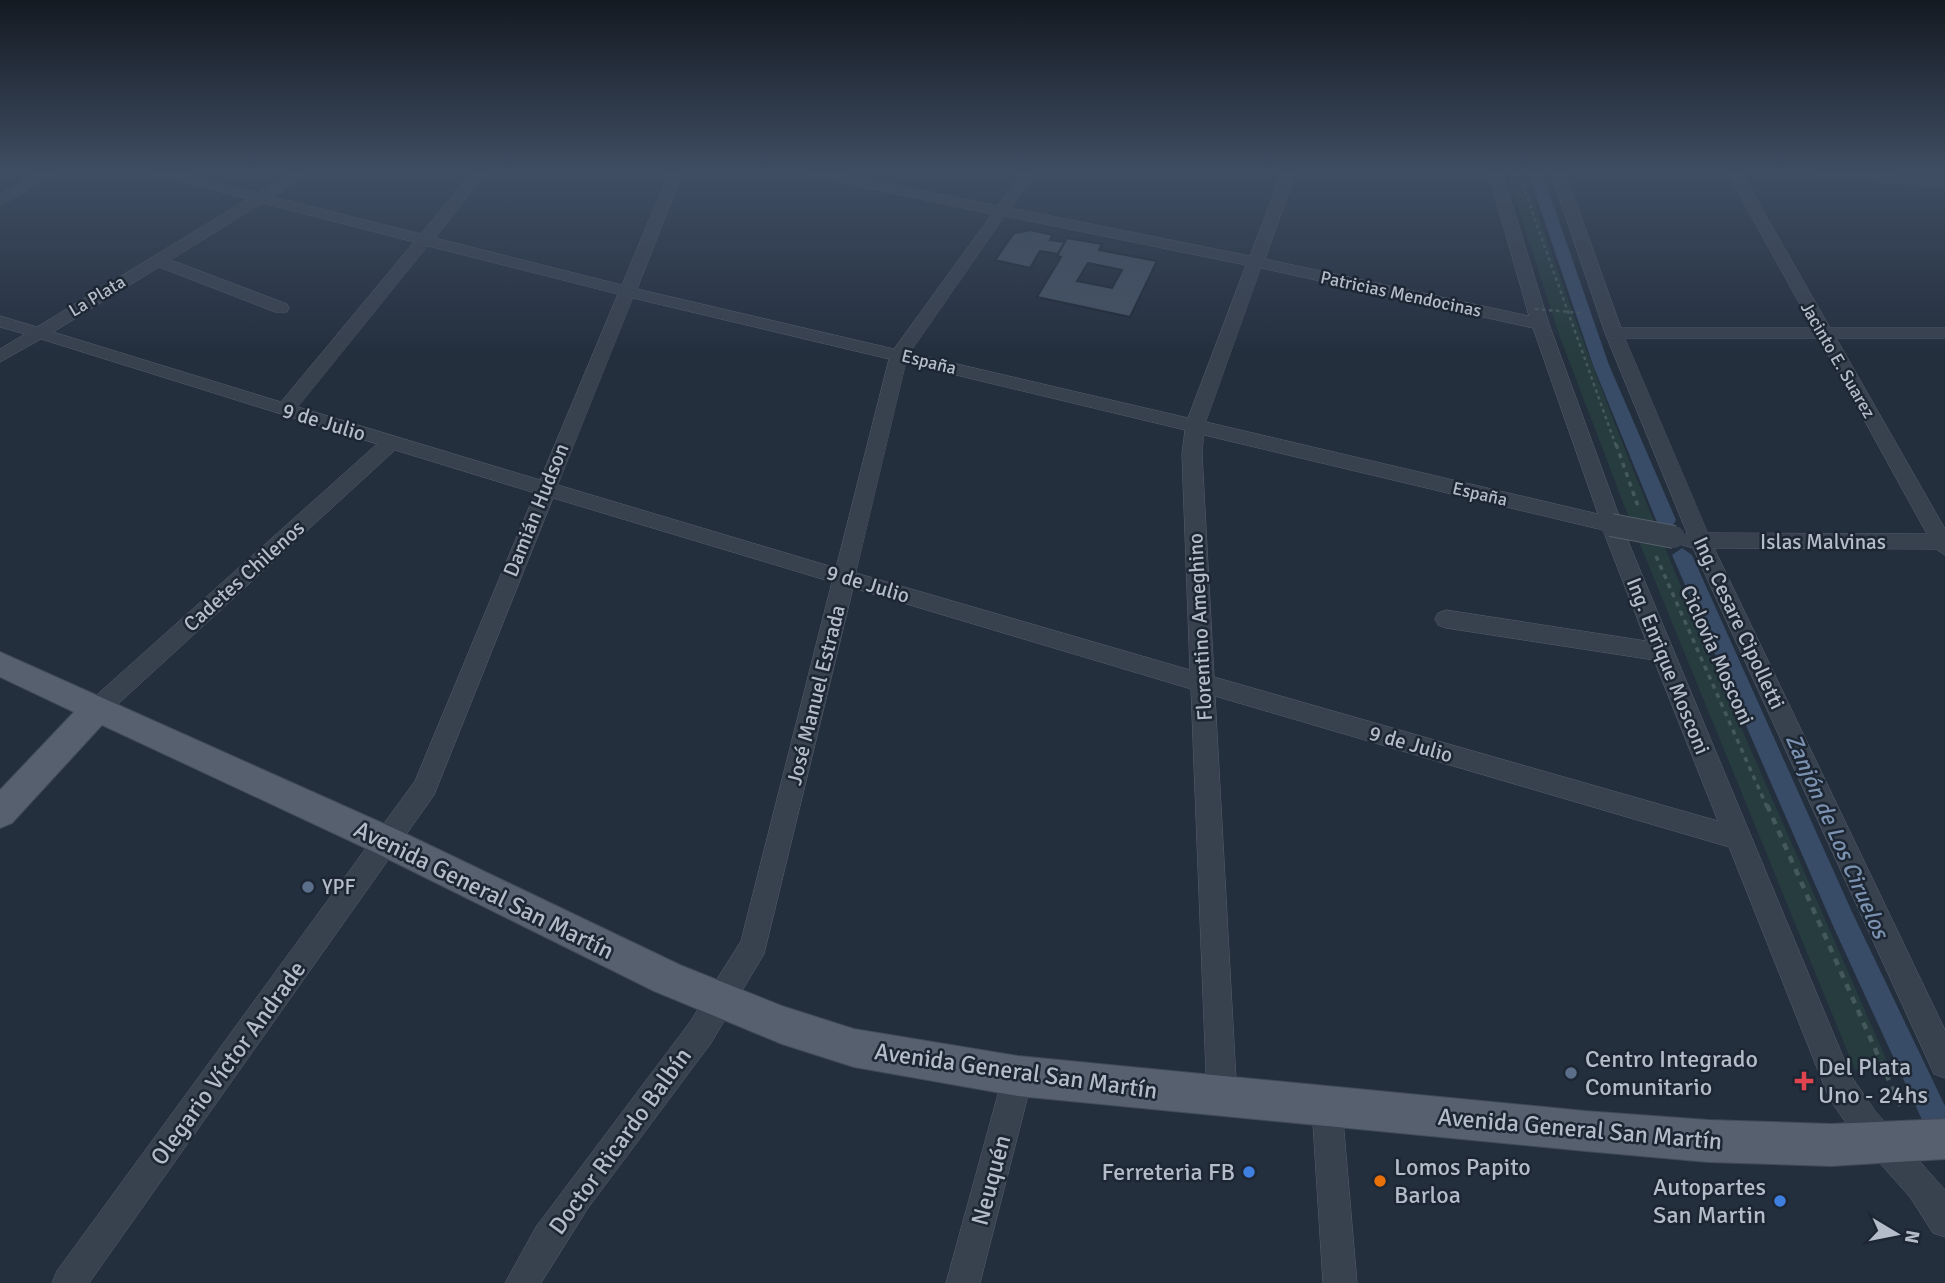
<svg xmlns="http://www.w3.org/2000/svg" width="1945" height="1283" font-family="Signika,sans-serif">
	<rect width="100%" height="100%" fill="#242f3e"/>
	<path fill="#263c3f" d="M1507,172H1524C1625,479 1762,772 1890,1068L1855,1070L1624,505L1558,332Z"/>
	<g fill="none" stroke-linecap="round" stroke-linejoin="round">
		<g fill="#394c67" fill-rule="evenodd">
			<path d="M1528,172H1542L1609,365L1676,520L1673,525H1659L1656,520L1593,365Z"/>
			<path d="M1682,548L1692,555L1852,912L1945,1106V1152L1935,1148L1834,928L1672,555Z"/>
		</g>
	</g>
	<g fill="#455162" stroke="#1f2835" stroke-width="2" fill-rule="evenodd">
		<path d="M1030,230L1053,235L1050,240L1065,242L1058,254L1040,251L1030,268L995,260L1014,233Z"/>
		<path d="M1067,238L1102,244L1099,250L1157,261L1130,317L1037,297L1061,257L1057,256ZM1088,263L1122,270L1112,288L1077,281Z"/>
	</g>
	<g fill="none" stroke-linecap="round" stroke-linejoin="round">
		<g stroke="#565f6c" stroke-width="1">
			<g id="minor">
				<path d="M40,172H58L0,206V195Z"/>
				<path d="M152,172H176L258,193L293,172H310L273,197L421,234L472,172H487L435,238L622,285L669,172H683L637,289L894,349L992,214L809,176L802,172H830L997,206L1022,172H1036L1011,208L1250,256L1282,172H1296L1265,259L1529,316L1488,172H1502L1549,324L1630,546L1851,1076L1875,1111L1945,1190V1237L1933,1233L1910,1197L1853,1133L1829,1098L1729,847L1215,696L1237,1098L1233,1109L1222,1113L1211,1109L1207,1098L1191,689L853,588L764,954L711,1043L588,1208L541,1283H505L536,1227L690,1022L741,941L832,582L553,498L434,795L89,1283H52L57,1271L415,781L535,493L395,450L106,715L98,718L90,715L86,708L90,701L377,444L41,339L0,362V349L25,334L0,327V316L37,327L248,199L154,175ZM263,203L414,242L281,402L53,332L159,267L275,312H287L289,308L287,304L171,260ZM1005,216L1246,265L1188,418L910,353ZM428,246L618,294L540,480L298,407ZM1261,268L1533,328L1598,514L1206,422ZM633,298L889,359L836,568L558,485ZM906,363L1185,430L1182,454L1190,670L856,573ZM1204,435L1603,530L1646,641L1446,610L1438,613L1435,619L1438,625L1446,628L1654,660L1718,821L1214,677L1202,454Z"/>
				<path d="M1551,172H1565L1621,328H1813L1727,172H1741L1830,328H1945V338H1836L1945,529V555L1936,549L1714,548L1945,1030V1078L1934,1074L1693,548L1682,545L1679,540L1687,533L1605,333ZM1625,338H1819L1927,534L1708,533Z"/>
				<path d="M1808,172H1862L1945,180V188L1815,176Z"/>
				<path d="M1018,1061L1029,1065L1033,1076L980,1283H946L1003,1076L1007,1065Z"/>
				<path d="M1327,1093L1338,1097L1342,1108L1357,1283H1323L1312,1108L1316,1097Z"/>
			</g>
		</g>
		<g stroke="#414a57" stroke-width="2">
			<path id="major" d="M0,652L400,831L680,965L782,1006L854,1029L1018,1056L1585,1111L1708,1120L1831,1124L1945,1119V1159L1831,1166L1708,1162L1585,1151L1018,1096L854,1067L782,1044L654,991L376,853L102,725L12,823L0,828V790L74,712L0,677Z"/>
		</g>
		<path stroke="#44595c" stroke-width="2.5" stroke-dasharray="3.5 3.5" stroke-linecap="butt" d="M1518,172L1616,446"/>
		<g stroke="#44595c" stroke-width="3.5" stroke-dasharray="5 5" stroke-linecap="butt">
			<path d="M1616,444L1639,509"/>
			<path d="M1656,556L1767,807"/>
		</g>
		<path stroke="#44595c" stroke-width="4.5" stroke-dasharray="7 7" stroke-linecap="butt" d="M1767,805L1903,1112"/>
		<use href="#minor" fill="#38414e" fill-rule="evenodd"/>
		<use href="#major" fill="#56606e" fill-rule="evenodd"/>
		<g stroke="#565f6c" stroke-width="24" stroke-linecap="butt">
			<path id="minor-bridge" d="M1611,525L1674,537"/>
		</g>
		<path stroke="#44595c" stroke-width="2.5" stroke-dasharray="3.5 3.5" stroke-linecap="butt" d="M1535,309L1582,313"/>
		<use href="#minor-bridge" stroke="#38414e" stroke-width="22"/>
	</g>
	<linearGradient id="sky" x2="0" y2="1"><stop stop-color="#141a22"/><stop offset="0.49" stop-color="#3f4d63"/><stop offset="1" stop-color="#3f4d63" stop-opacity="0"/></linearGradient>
	<rect width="1945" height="352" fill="url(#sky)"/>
	<g fill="#5c6f8a" stroke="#1d2633" stroke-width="2.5">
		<circle cx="308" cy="887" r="7"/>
		<circle cx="1571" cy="1073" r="7"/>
	</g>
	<path fill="#e0444e" stroke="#1d2633" stroke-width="2.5" d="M1800.5 1070.5h7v7h7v7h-7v7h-7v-7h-7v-7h7z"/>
	<g fill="#3f7fe0" stroke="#1d2633" stroke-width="2.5">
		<circle cx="1249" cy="1172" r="7"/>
		<circle cx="1780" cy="1201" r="7"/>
	</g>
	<circle fill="#e8710a" stroke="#1d2633" stroke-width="2.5" cx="1380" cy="1181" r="7"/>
	<g text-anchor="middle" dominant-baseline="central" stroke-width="5" stroke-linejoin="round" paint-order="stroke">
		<g font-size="18" fill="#b4bcc9" stroke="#1d2633">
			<text transform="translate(1401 294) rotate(12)">Patricias Mendocinas</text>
			<text transform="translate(97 296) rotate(-31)">La Plata</text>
			<text transform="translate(1838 360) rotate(60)">Jacinto E. Suarez</text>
			<text transform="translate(929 362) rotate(14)">España</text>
			<text transform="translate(1480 494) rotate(13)">España</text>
		</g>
		<g font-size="21" fill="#b4bcc9" stroke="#1d2633">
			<text transform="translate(324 422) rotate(17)">9 de Julio</text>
			<text transform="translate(536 510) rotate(-68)">Damián Hudson</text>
			<text x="1823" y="542">Islas Malvinas</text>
			<text transform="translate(244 576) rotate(-42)">Cadetes Chilenos</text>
			<text transform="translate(868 584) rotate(17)">9 de Julio</text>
			<text transform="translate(1739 623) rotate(65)">Ing. Cesare Cipolletti</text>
			<text transform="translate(1200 627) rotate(-93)">Florentino Ameghino</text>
			<text transform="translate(1717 655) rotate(66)">Ciclovía Mosconi</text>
			<text transform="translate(1668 666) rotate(68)">Ing. Enrique Mosconi</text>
			<text transform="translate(816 695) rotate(-76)">José Manuel Estrada</text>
			<text transform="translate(1411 744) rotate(16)">9 de Julio</text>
		</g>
		<g font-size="21" fill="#b4bcc9" stroke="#1d2633" text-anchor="start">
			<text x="322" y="887">YPF</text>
		</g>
		<g font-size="23" font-style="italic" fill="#7c92b1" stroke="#1d2633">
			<text transform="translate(1837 836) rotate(66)">Zanjón de Los Ciruelos</text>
		</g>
		<g font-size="24" fill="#b4bcc9" stroke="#1d2633">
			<text transform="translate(484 890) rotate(26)">Avenida General San Martín</text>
			<text transform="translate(228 1063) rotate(-54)">Olegario Víctor Andrade</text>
			<text transform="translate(1016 1071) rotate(8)">Avenida General San Martín</text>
			<text transform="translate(1580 1129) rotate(5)">Avenida General San Martín</text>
			<text transform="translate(620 1141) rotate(-54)">Doctor Ricardo Balbín</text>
			<text transform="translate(991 1180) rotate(-75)">Neuquén</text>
		</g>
		<g font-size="24" fill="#b4bcc9" stroke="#1d2633" text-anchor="start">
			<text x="1585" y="1059">Centro Integrado<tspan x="1585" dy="28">Comunitario</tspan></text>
			<text x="1818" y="1067">Del Plata<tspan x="1818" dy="28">Uno - 24hs</tspan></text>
			<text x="1394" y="1167">Lomos Papito<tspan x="1394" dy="28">Barloa</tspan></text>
			<text x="1235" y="1172" text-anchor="end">Ferreteria FB</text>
			<text x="1766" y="1187" text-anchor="end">Autopartes<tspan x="1766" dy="28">San Martin</tspan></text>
		</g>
	</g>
	<g transform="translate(1896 1234) rotate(100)" stroke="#1d2633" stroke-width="5" paint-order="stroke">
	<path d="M0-5L12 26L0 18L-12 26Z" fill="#b4bcc9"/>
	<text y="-10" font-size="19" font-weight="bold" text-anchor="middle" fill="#b4bcc9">N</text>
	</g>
</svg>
